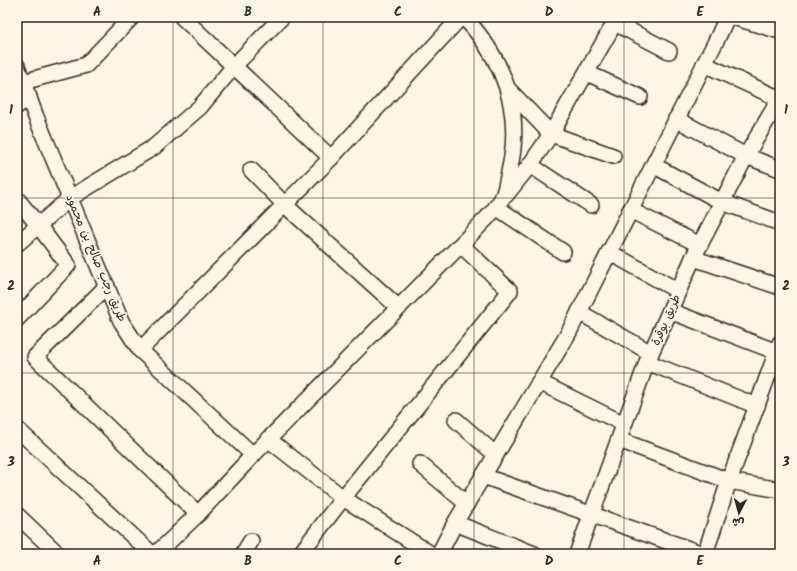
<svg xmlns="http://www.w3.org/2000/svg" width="797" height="571" font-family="Kalam,'Playpen Sans Arabic',sans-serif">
	<rect width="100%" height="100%" fill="#fcf5e5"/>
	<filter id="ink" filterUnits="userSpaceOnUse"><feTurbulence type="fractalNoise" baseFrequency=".025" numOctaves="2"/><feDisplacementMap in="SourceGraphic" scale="8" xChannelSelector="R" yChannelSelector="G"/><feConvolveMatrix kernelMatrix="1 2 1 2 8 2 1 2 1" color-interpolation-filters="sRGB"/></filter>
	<g filter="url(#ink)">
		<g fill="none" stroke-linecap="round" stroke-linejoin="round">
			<g stroke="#2b2b2b" stroke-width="18">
				<g id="minor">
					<path d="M182,17L331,158"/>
					<path d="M733,17L780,31"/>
					<path d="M615,23L669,51"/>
					<path d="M704,64L780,99"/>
					<path d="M17,66L36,117L121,321L140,350L253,455"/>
					<path d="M587,73L640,97"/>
					<path d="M23,82L86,65L132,17"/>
					<path d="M508,89L551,134L613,156"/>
					<path d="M17,106L29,97"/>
					<path d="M676,119L746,156L780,169"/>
					<path d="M530,165L591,205"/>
					<path d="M653,165L722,202L780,223"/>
					<path d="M251,170L285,205L399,308"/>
					<path d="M506,195L530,165L551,134L618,17"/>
					<path d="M17,199L38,225L68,265L17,319"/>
					<path d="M496,207L563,252"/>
					<path d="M630,210L700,245"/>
					<path d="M17,244L70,198L154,147L200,107L234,66L282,17"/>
					<path d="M609,252L678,291"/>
					<path d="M693,258L780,287"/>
					<path d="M107,286L35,357L198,514"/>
					<path d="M670,311L777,352"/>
					<path d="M579,312L651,353"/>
					<path d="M140,350L331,158L461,17"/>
					<path d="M647,362L757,406"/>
					<path d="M539,382L624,424"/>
					<path d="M456,420L496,455"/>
					<path d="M17,429L152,554"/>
					<path d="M268,439L343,498L431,554"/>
					<path d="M619,440L729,481L780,490"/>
					<path d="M420,464L467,504"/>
					<path d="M483,476L703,554"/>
					<path d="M17,515L58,554"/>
					<path d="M455,523L534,554"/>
					<path d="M156,554L198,514L253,455L487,218C492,212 499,205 502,198C506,191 507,180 509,172C523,113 505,61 464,17"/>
					<path d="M243,554L251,541"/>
					<path d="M300,554L343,498L510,291L461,245"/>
					<path d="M439,554L455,523L568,334L718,37L727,17"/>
					<path d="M577,554L647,362L693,258L746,156L780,98"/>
					<path d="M705,554L729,481L780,343"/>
				</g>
			</g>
			<use href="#minor" stroke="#fcf5e5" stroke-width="15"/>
		</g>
	</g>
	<path fill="none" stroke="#2b2b2b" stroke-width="1" stroke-opacity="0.55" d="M173,17V554M323,17V554M474,17V554M624,17V554M17,198H780M17,373H780"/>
	<g text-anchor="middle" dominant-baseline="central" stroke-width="3" stroke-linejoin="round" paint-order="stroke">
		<g font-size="12" fill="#2b2b2b" stroke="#fcf5e5">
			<text transform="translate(96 258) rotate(67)">طريق رجب صالح بن محمود</text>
			<text transform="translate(666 320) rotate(-66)">طريق بوقرة</text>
		</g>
	</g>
	<rect width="797" height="571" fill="none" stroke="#fcf5e5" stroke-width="44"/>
	<g transform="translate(739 513) rotate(186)" stroke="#fcf5e5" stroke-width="3" paint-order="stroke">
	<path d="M0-3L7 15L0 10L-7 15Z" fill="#2b2b2b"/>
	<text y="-6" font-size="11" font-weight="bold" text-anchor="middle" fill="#2b2b2b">ش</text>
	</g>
	<rect x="22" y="22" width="753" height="527" fill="none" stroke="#2b2b2b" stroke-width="1.5"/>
	<g font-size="13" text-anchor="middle" font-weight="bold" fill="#2b2b2b">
		<text x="97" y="16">A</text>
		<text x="248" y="16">B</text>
		<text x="398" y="16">C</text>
		<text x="549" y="16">D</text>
		<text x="700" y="16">E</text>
		<text x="11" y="114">1</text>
		<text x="786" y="114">1</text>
		<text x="11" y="290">2</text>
		<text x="786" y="290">2</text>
		<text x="11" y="466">3</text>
		<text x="786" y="466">3</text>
		<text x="97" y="565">A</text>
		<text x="248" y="565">B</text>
		<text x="398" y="565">C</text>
		<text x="549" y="565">D</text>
		<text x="700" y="565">E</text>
	</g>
</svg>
